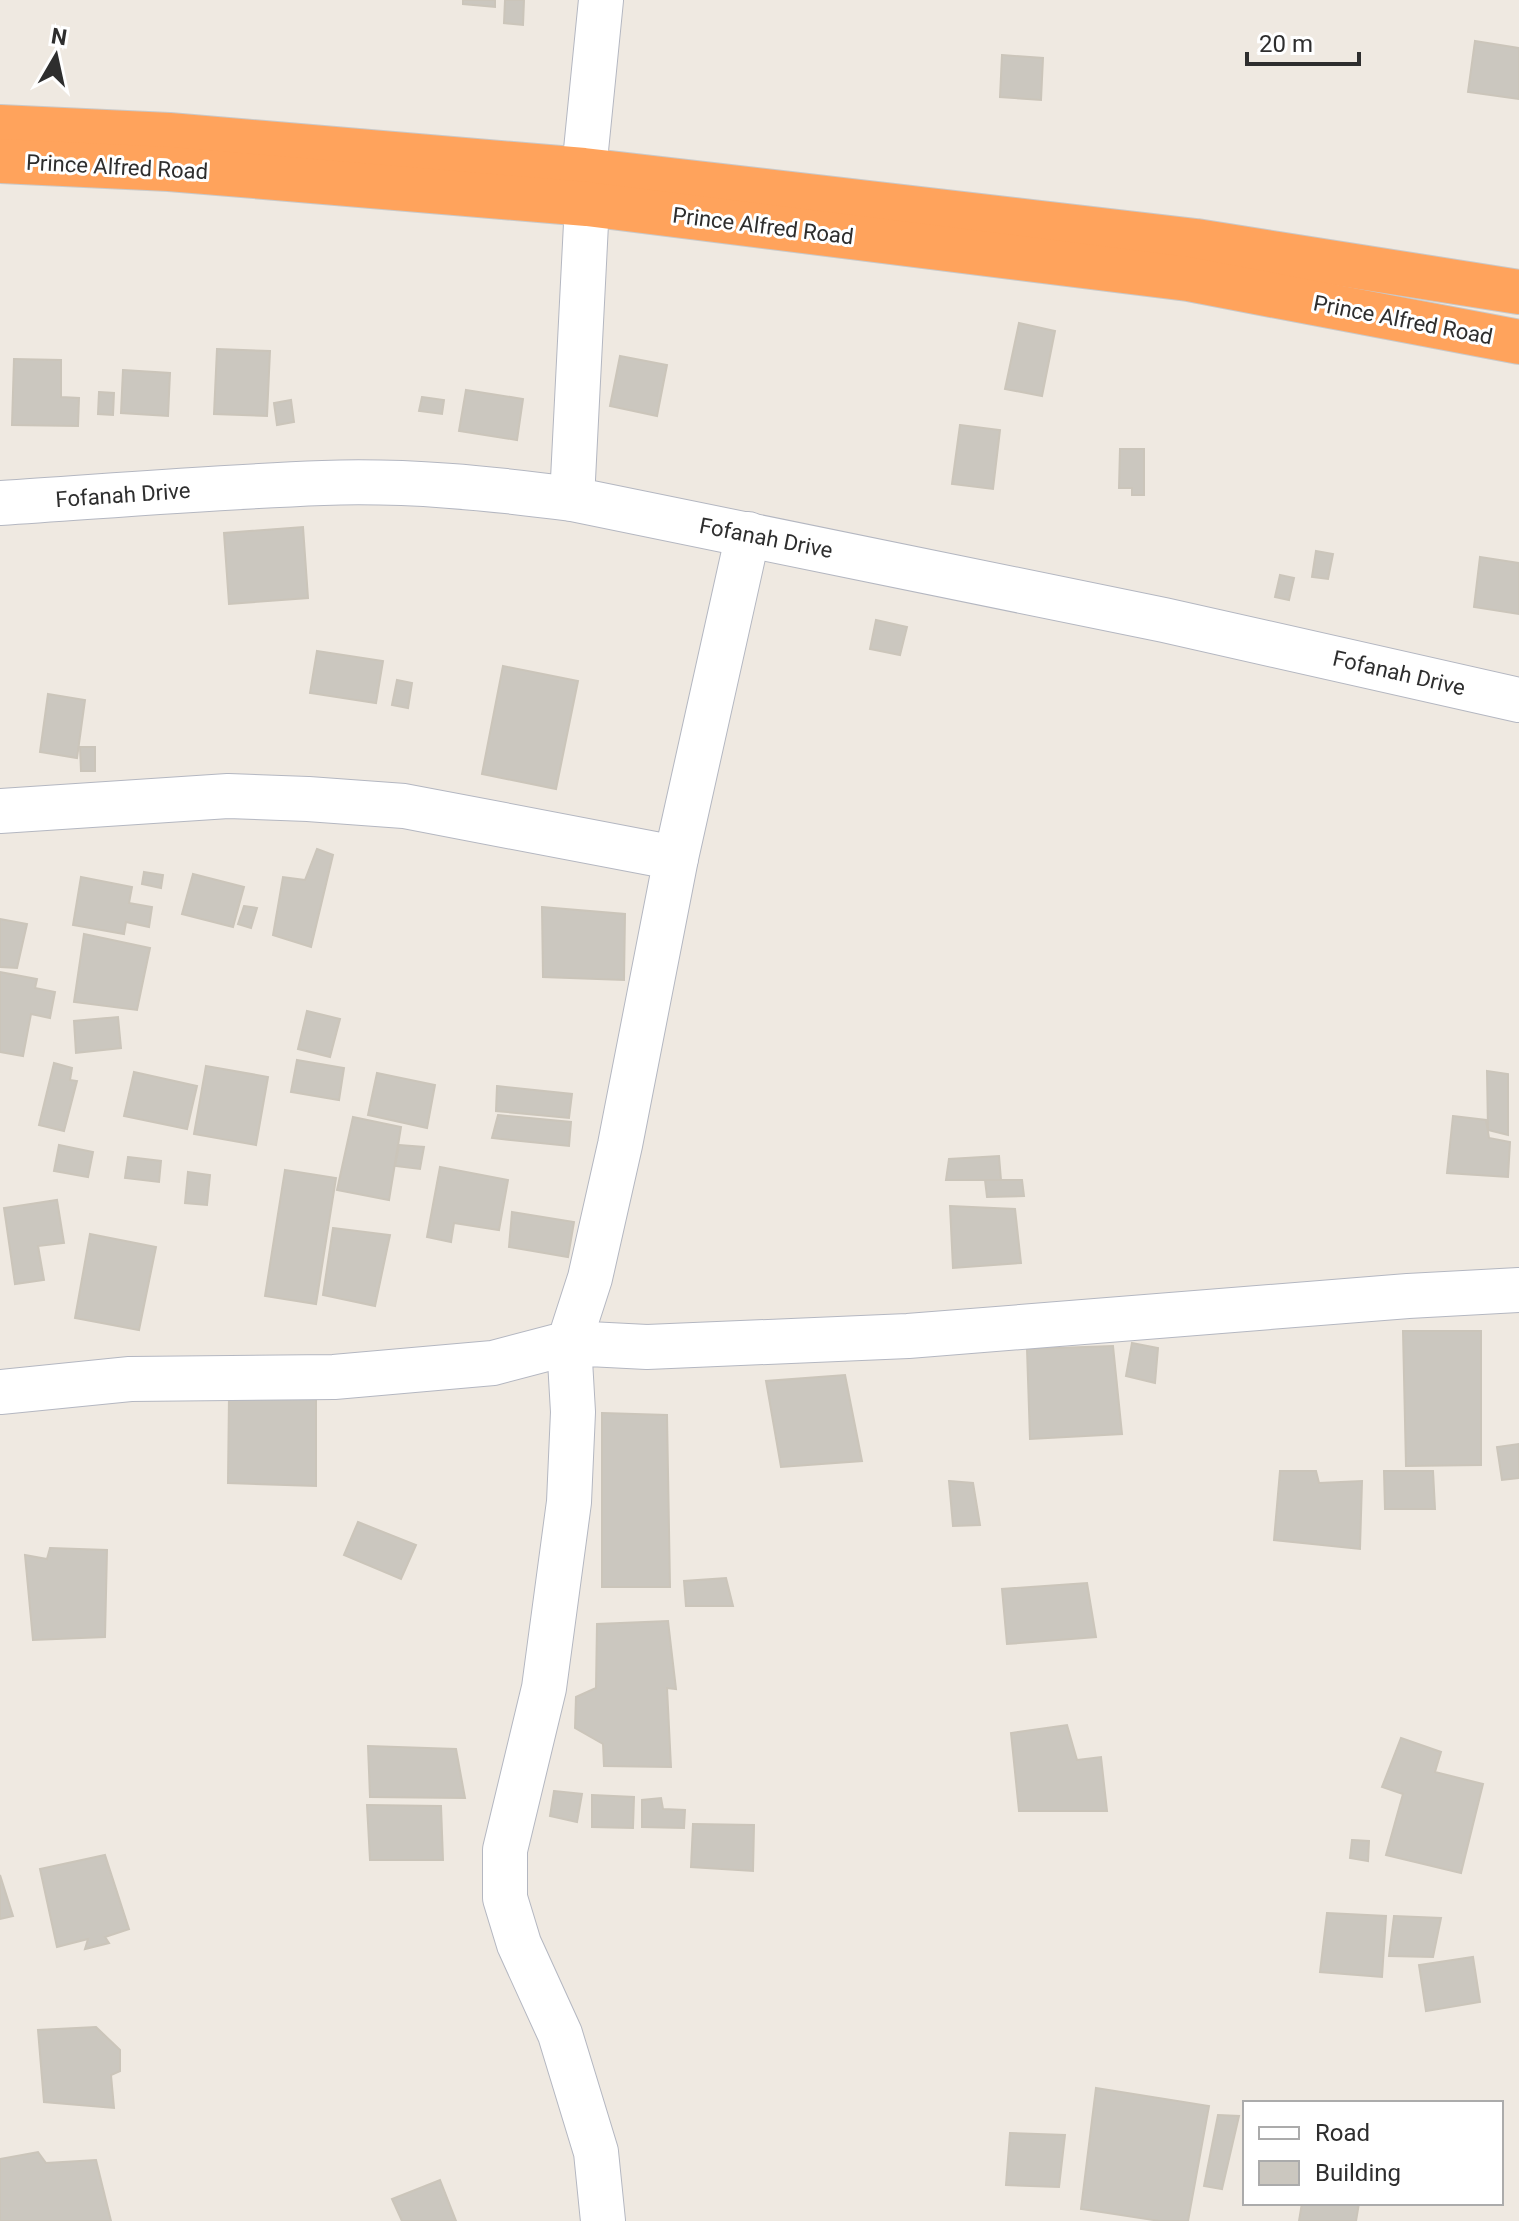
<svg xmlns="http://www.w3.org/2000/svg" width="1519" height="2221" font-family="Roboto,sans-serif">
	<rect width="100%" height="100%" fill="#efe9e1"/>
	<g fill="#cbc7bf" stroke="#cbc5ba" stroke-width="2">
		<path d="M463,0H495V7L463,4Z"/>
		<path d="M505,0H524L523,25L504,23Z"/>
		<path d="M1475,41L1519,48V99L1468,92Z"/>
		<path d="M1002,55L1043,58L1041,100L1000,97Z"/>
		<path d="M1019,323L1055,331L1042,396L1005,389Z"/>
		<path d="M217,349L270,351L267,416L214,414Z"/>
		<path d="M620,356L667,365L657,416L610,406Z"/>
		<path d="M14,359L61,360V397L79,398L78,426L12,425Z"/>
		<path d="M123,370L170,373L168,416L121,413Z"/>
		<path d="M466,390L523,399L517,440L459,431Z"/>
		<path d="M99,392L114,393L113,415L98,414Z"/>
		<path d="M422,397L444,400L442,414L419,411Z"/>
		<path d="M291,400L294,422L277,425L274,403Z"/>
		<path d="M960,425L1000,430L993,489L952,484Z"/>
		<path d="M1120,449H1144V495H1132V488H1119Z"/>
		<path d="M303,527L308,598L229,604L224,533Z"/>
		<path d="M1316,551L1333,554L1328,579L1312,577Z"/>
		<path d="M1480,557L1519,563V614L1474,607Z"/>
		<path d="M1280,575L1294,578L1289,600L1275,597Z"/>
		<path d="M876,620L907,627L900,655L870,649Z"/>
		<path d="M317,651L383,661L376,703L310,693Z"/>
		<path d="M503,666L578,681L556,789L482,774Z"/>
		<path d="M397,680L412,683L408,708L392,705Z"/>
		<path d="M48,694L85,700L77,758L40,752Z"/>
		<path d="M80,747H95V771H81Z"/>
		<path d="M317,849L333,855L311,947L273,935L283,877L305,880Z"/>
		<path d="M144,872L163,875L161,888L142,884Z"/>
		<path d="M193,874L244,887L233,927L182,914Z"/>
		<path d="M81,877L132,887L129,903L152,907L149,927L126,922L124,934L73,925Z"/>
		<path d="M244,906L257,908L251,928L238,924Z"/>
		<path d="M542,907L625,914L624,980L543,977Z"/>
		<path d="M0,919L27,924L17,968L0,967Z"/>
		<path d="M84,934L150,948L137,1010L74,1002Z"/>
		<path d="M0,972L37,979L35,988L55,992L50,1018L31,1014L23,1056L0,1052Z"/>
		<path d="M307,1011L340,1019L330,1057L298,1049Z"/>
		<path d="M118,1017L121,1048L76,1053L74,1021Z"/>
		<path d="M297,1060L344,1068L339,1100L291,1092Z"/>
		<path d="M54,1063L72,1068L70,1080L77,1081L64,1131L39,1125Z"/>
		<path d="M206,1066L268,1077L256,1145L194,1134Z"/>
		<path d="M1487,1071L1508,1074V1135L1488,1130Z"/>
		<path d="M134,1072L197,1086L187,1129L124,1116Z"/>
		<path d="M377,1073L435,1085L427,1128L368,1115Z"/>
		<path d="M497,1086L572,1094L569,1118L496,1111Z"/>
		<path d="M498,1115L571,1122L569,1146L492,1138Z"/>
		<path d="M1453,1116L1486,1120L1489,1138L1510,1142L1508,1177L1447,1173Z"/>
		<path d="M353,1117L401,1127L389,1200L337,1190Z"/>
		<path d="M59,1145L93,1152L88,1177L54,1171Z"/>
		<path d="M399,1145L424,1147L420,1169L395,1166Z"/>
		<path d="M999,1156L1001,1180H946L949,1159Z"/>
		<path d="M128,1157L161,1161L159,1182L125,1178Z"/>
		<path d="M440,1167L508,1180L499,1230L454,1223L451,1242L427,1237Z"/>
		<path d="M285,1170L336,1178L316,1304L265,1296Z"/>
		<path d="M188,1172L210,1175L207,1205L185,1203Z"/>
		<path d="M985,1180H1022L1024,1196L987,1197Z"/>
		<path d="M57,1200L64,1243L38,1246L44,1280L15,1284L4,1208Z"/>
		<path d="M950,1206L1015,1209L1021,1263L953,1268Z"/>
		<path d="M512,1212L574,1222L568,1257L509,1247Z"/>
		<path d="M333,1228L390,1235L375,1306L323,1295Z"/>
		<path d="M90,1234L156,1247L139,1330L75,1318Z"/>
		<path d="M1403,1331H1481V1465L1406,1466Z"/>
		<path d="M1132,1343L1158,1348L1155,1383L1126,1376Z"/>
		<path d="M1113,1346L1122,1434L1030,1439L1027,1349Z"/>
		<path d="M845,1375L862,1461L781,1467L766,1381Z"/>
		<path d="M316,1394V1486L228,1483L229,1396Z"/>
		<path d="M602,1413L667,1415L670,1587H602Z"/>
		<path d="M1519,1444V1478L1502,1480L1497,1447Z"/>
		<path d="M1280,1471H1316L1319,1483L1362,1481L1360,1549L1274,1540Z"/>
		<path d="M1384,1471H1433L1435,1509H1385Z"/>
		<path d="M949,1481L973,1483L980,1525L953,1526Z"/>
		<path d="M358,1522L416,1545L401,1579L344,1555Z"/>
		<path d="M50,1548L107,1550L105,1637L33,1640L25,1555L47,1559Z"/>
		<path d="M726,1578L733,1606H686L684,1581Z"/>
		<path d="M1087,1583L1096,1637L1007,1644L1002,1589Z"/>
		<path d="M668,1621L676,1689L667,1688L671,1767L604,1766L603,1744L575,1728L576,1697L596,1688L597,1624Z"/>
		<path d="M1067,1725L1077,1760L1101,1757L1107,1811H1019L1011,1733Z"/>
		<path d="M1401,1738L1441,1752L1435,1772L1483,1784L1461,1873L1386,1855L1403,1794L1382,1787Z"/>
		<path d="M368,1746L456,1749L465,1798L370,1797Z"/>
		<path d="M554,1791L582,1794L577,1822L550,1816Z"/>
		<path d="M592,1795L634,1797L633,1828L592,1827Z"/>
		<path d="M661,1798L663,1809L685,1810L684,1828L642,1827V1800Z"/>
		<path d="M367,1805L441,1806L443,1860H370Z"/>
		<path d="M693,1824L754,1825L753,1871L691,1867Z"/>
		<path d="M1352,1840L1369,1841L1368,1861L1350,1858Z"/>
		<path d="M105,1855L129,1929L105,1937L109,1943L85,1949L88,1939L57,1947L40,1869Z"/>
		<path d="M0,1875L13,1916L0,1919Z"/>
		<path d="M1327,1913L1386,1916L1382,1977L1320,1972Z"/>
		<path d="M1394,1916L1441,1918L1433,1957L1389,1956Z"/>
		<path d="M1473,1957L1480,2002L1426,2011L1419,1965Z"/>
		<path d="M96,2027L120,2050V2071L111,2075L114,2108L44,2102L38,2030Z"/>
		<path d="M1096,2088L1209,2106L1188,2221H1160L1081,2209Z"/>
		<path d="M1218,2115L1239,2116L1222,2189L1204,2186Z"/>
		<path d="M1010,2133L1065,2135L1059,2187L1006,2185Z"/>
		<path d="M38,2152L46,2163L96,2160L111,2221H0V2159Z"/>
		<path d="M440,2180L456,2221H402L392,2199Z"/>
		<path d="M1302,2203H1359L1356,2221H1299Z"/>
	</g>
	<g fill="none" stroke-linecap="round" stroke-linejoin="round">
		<g stroke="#b4b7c1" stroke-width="46">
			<g id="minor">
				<path d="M584,170L601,0"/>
				<path d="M572,499L587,204"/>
				<path d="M0,503C107,496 215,487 323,483C406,480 489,488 572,499L1164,620L1519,700"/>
				<path d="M0,811L228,796L308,799L404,806L676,858"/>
				<path d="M0,1392L130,1379L334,1377L493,1363L569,1343L590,1278L620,1145L676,858L748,534"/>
				<path d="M603,2221L596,2152L560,2034L519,1944L505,1898V1850L544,1688L569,1502L573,1412L569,1343L647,1347L908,1336L1408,1296L1519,1290"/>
			</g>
		</g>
		<g stroke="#c9c9c9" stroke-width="46">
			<g id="highway">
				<path d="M0,127L169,135L584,170L1196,241L1519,292"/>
				<path d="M0,161L169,169L587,204L1188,279L1519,342"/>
			</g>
		</g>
		<use href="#minor" stroke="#fff" stroke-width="44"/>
		<use href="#highway" stroke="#ffa35c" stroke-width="44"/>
	</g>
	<g text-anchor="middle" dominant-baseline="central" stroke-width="6" stroke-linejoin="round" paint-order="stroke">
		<g font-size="22" fill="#2e2e2e" stroke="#fff">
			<text transform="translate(117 167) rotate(3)">Prince Alfred Road</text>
			<text transform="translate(763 226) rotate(7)">Prince Alfred Road</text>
			<text transform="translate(1403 320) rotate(11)">Prince Alfred Road</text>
			<text transform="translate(123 495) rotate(-4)">Fofanah Drive</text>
			<text transform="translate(766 538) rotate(11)">Fofanah Drive</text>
			<text transform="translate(1399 673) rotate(13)">Fofanah Drive</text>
		</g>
	</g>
	<rect x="1243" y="2101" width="260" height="104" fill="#ffffff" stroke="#ababab" stroke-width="2"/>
	<rect x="1259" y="2127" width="40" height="12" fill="#ffffff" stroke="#ababab" stroke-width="2"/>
	<text x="1315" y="2141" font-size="24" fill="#2e2e2e">Road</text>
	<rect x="1259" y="2161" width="40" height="24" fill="#cbc7bf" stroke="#ababab" stroke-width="2"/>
	<text x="1315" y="2181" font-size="24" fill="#2e2e2e">Building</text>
	<g transform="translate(56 56) rotate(9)" stroke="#ffffff" stroke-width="6" paint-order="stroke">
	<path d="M0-6L14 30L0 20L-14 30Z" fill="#2e2e2e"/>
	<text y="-12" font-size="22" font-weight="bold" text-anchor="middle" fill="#2e2e2e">N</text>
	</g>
	<path d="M1247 52v12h112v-12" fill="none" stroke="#2e2e2e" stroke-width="4"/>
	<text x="1259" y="52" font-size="24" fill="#2e2e2e" stroke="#ffffff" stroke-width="6" paint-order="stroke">20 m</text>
</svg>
